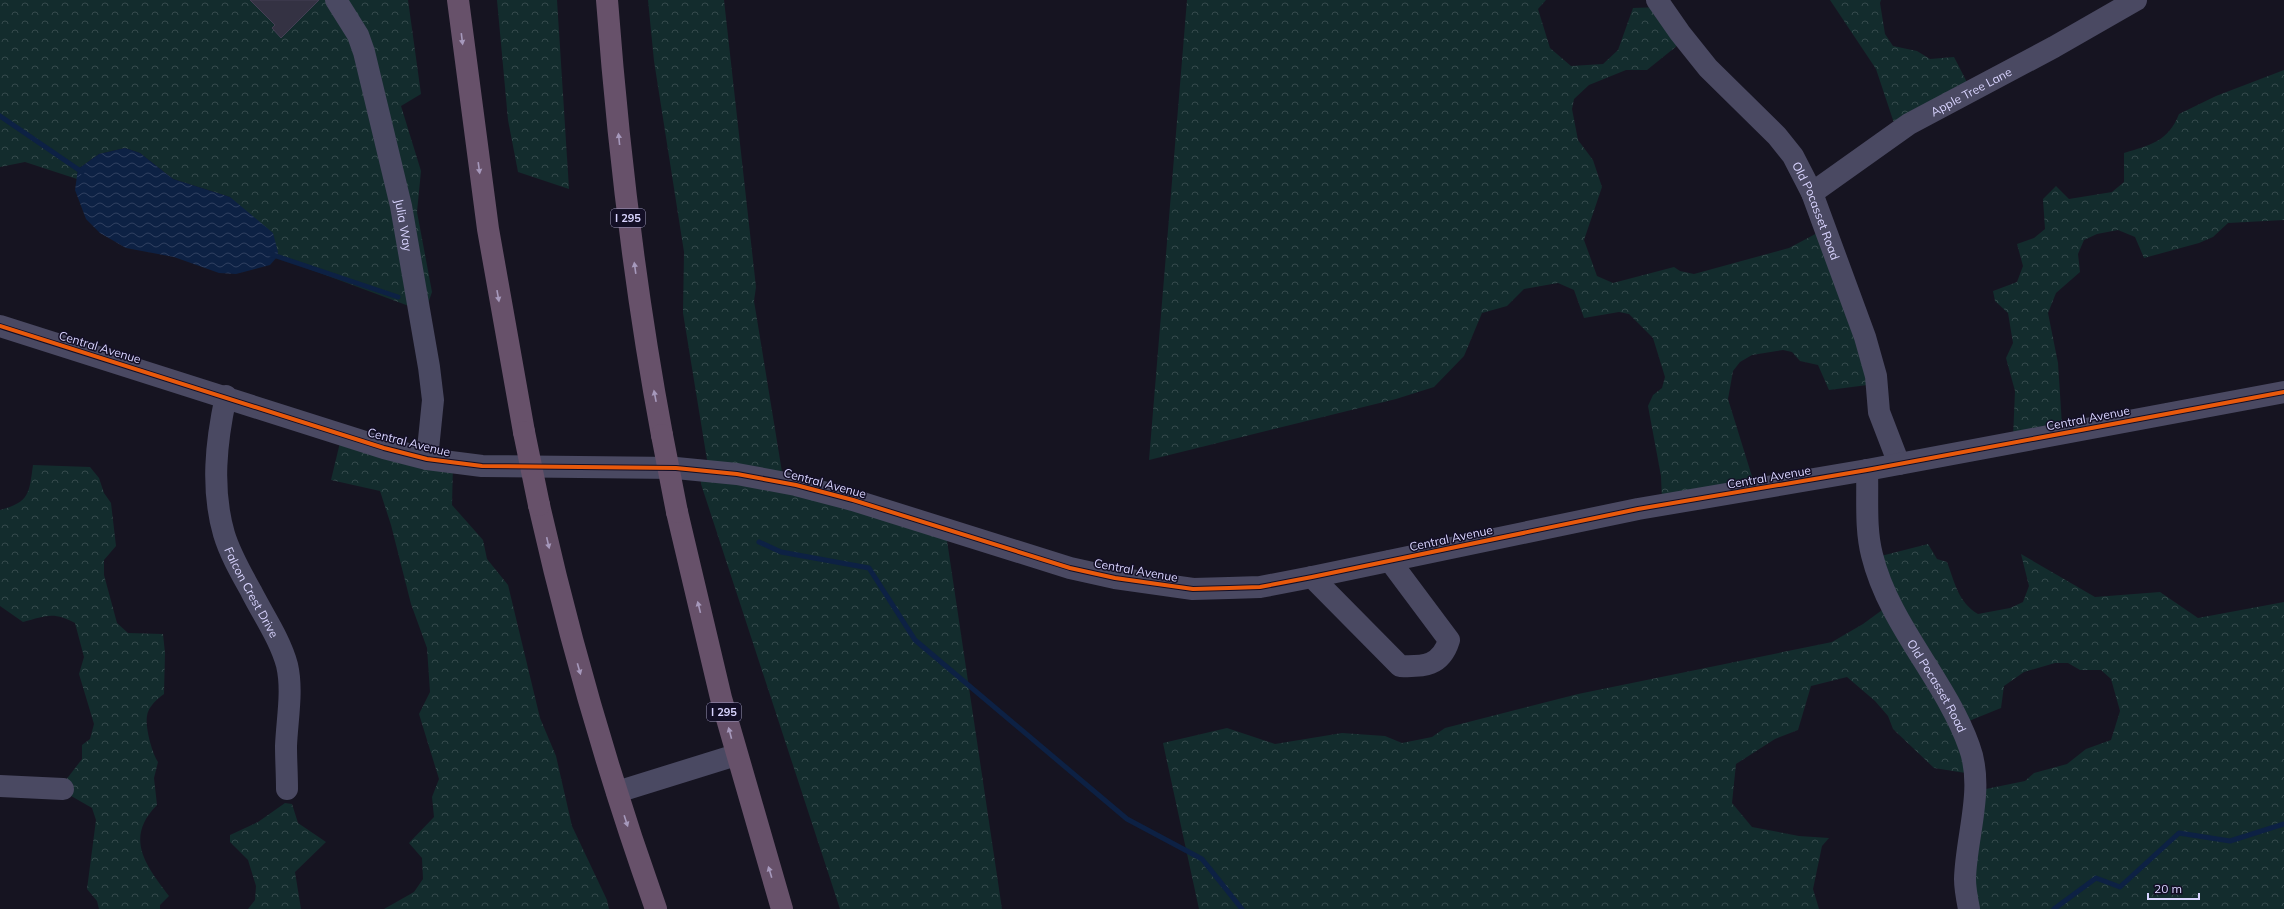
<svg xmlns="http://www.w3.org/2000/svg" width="2284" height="909" font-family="Mulish,sans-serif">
	<defs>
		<pattern id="forest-crowns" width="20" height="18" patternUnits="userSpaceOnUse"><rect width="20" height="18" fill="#132c2d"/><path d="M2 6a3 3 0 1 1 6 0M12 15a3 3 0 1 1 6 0" fill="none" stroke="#354a4c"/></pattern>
		<pattern id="water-waves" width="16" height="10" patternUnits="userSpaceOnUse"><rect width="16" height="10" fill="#0d2144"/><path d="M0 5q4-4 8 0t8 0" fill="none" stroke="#304060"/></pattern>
	</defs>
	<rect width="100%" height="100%" fill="#161421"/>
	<g fill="url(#forest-crowns)">
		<path d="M0,0H408L421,94L401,106L421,171L417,212L432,292L425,312L277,257L278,252L230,197L173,179L140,153L125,148L99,154L78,169L77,179L25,162L0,167Z"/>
		<path d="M497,0H557L569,189L518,172L508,120Z"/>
		<path d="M648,0H724L756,287L754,301L783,478L945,527L1002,909H840L701,484L700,471L708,466L683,313L684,252L654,61Z"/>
		<path d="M1187,0H1546L1538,9L1550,48L1571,66L1603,64L1618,50L1633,8L1660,7L1683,41L1647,70H1626L1589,85L1574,99L1572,109L1578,140L1593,160L1602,187L1584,240L1597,276L1613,283L1674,267L1680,271L1694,274L1789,248L1821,231L1875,384L1829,390L1818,365L1800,361L1792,352L1783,350L1752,355L1740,362L1733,371L1728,399L1754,483L1662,501L1661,476L1648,406L1653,395L1662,388L1665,377L1653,338L1629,314L1619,312L1584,318L1574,290L1558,283L1524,289L1507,306L1482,313L1464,356L1434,387L1396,399L1149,460Z"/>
		<path d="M1830,0H1881L1880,3L1885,34L1893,46L1917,51L1930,59L1954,57L1971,90L1897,132L1876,69Z"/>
		<path d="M2284,70V220L2228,223L2213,237L2199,243L2144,258L2135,237L2118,230L2097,234L2084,240L2078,254L2080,272L2056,293L2048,313L2058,363L2062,425L2013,438L2015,391L2006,358L2013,343L2008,313L1995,301L1993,291L2017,282L2023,266L2017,244L2034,238L2045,229L2043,199L2056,186L2069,199L2112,192L2124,182V153C2150,145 2168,142 2179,114L2216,96Z"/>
		<path d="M343,430L453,464L452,505L483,540L487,559L508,585L540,718L556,756L572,826L607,900L609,909H384L414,892L423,879L422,858L409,843L434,817L432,797L439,779L419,714L430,692L427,648L411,604L391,525L380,491L331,480Z"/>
		<path d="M33,465L90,467L99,478L104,493L111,503L116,546L104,560V575L117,623L128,633L163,634L165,653L164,694C157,699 148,707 147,716C145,727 152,753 158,762L154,778L157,805C124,838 146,866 169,896L160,905V909H99L97,901L87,889L96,820L92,808L59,789L82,759V745L90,739L94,724L79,674L84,657L75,623C54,611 45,616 23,622L0,606V510C30,502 29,493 33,465Z"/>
		<path d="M1928,544L1937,559L1947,562C1955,583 1958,602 1978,614L2010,608L2023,602L2029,586L2021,554L2095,597L2160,592L2198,618L2284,602V909H1968L1976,791L2025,781L2034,773L2067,764L2086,749L2111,740L2120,711L2111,679L2101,670H2080L2068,663H2055L2024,672L2004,686L2001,708L1959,725L1972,774L1934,768L1893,729L1888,716L1875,701L1847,677L1811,686L1798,730L1775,739L1736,764L1732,803L1752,827L1799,836L1829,838L1822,846L1813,889L1819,909H1199L1163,743L1227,728L1275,744L1342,733L1385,736L1402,743L1432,737L1445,728L1578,694L1832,642L1863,624L1889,605L1873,558Z"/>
		<path d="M285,803L292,804L298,823L326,842L295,872L301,909H248L255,900L256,886L248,860L230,842V835L258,822Z"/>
	</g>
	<path fill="url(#water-waves)" d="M125,148L140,153L173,179L230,197L273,233L278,252L277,257L270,265L236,274L219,273L174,257L126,248L100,233L86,219L75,190L78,169L99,154Z"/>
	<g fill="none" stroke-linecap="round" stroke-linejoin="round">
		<g stroke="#0d2144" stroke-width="5">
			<path d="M0,116L82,172"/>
			<path d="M270,254L398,297"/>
			<path d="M759,542L781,552L869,568L915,640L1127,819L1202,859L1242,909"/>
			<path d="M2054,909L2096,878L2120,887L2179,833L2230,841L2284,824"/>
		</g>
	</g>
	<path fill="#343243" stroke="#433f54" d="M250,0H319L281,38L272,28L275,25Z"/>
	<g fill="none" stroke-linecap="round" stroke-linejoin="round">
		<g stroke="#4a4962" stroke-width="22">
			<path id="s1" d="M336,0L358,35L364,52L401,206L429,367L433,400L427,459"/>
			<path id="s2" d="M1657,0L1680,33L1708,68L1777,136L1793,156L1812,193L1865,337L1876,376L1879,412L1899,464"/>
			<path id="s3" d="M1812,193L1909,124L2054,47L2136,0"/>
			<path d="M0,326L384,448L427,459L482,466L676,468L737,474L796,485L853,500L1070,568L1115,578L1193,589L1229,588L1260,587L1312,577L1638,509L1867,470L2284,392"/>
			<path id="s4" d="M226,396C216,442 211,489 224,534C230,554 241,573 251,591C263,615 280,639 287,665C293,691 287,720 286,746C286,760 287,774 287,789"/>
			<path id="s5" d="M1867,470C1868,498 1865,528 1872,555C1889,625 1945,679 1969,746C1985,788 1966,836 1965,879C1965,889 1967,899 1969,909"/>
			<path d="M1312,577L1400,666C1424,667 1441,666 1449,640L1390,561"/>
			<path d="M0,786L63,789"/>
			<path d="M617,792L736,755"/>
		</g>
		<g stroke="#67516a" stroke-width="22">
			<path d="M458,0L488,229L524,432"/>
			<path d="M607,0C618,146 635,291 662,435"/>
			<path d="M539,505C570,642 609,777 656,909"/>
			<path d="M677,512L721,698L782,909"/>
		</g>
		<g stroke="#67516a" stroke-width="22">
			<path d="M524,432L539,505"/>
			<path d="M662,435L677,512"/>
		</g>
		<g stroke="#130f26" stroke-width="6">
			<path id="cycleway" d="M0,326L384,448L427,459L482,466L676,468L737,474L796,485L853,500L1070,568L1115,578L1193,589L1229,588L1260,587L1312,577L1638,509L1867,470L2284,392"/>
		</g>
		<use href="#cycleway" stroke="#e8590c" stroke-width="4"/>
	</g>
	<defs><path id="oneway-solid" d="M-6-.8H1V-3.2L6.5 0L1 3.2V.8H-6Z"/></defs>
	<g fill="#a699bc">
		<use href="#oneway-solid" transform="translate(462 39) rotate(83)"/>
		<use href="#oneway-solid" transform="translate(619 139) rotate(-96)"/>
		<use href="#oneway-solid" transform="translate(479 168) rotate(82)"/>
		<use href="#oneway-solid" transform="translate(635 268) rotate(-98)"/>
		<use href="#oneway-solid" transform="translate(498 296) rotate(80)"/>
		<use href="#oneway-solid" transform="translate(655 396) rotate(-101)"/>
		<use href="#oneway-solid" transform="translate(548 543) rotate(77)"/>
		<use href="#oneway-solid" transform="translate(699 607) rotate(-104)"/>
		<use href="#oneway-solid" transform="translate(579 669) rotate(74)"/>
		<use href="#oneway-solid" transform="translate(730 733) rotate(-105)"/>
		<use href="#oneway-solid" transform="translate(626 821) rotate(72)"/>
		<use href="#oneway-solid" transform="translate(770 872) rotate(-107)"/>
	</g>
	<g text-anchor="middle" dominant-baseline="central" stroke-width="3" stroke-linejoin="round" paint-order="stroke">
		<g fill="#130f26" stroke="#9e99be" stroke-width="1">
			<rect x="611" y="209" width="34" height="18" rx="3"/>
			<rect x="707" y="703" width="34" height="18" rx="3"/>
		</g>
		<g font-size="11" font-weight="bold" fill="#d9d4ff">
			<text x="628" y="218">I 295</text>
			<text x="724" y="712">I 295</text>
		</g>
		<g font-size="12" fill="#d9d4ff" stroke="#130f26">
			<text stroke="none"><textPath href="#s3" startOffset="189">Apple Tree Lane</textPath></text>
			<text stroke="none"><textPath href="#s2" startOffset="267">Old Pocasset Road</textPath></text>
			<text stroke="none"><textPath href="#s1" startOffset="237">Julia Way</textPath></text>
			<text transform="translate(100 347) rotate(17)">Central Avenue</text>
			<text transform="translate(2088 418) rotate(-11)">Central Avenue</text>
			<text transform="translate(409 442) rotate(14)">Central Avenue</text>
			<text transform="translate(1769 477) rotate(-10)">Central Avenue</text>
			<text transform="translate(825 483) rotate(15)">Central Avenue</text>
			<text transform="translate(1451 538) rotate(-12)">Central Avenue</text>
			<text transform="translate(1136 570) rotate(10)">Central Avenue</text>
			<text stroke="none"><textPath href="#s4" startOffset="204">Falcon Crest Drive</textPath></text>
			<text stroke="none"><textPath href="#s5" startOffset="232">Old Pocasset Road</textPath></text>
		</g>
	</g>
	<path d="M2148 893v6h51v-6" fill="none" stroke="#d9d4ff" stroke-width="2"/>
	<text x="2154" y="893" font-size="12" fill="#d9d4ff" stroke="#130f26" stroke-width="3" paint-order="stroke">20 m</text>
</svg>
